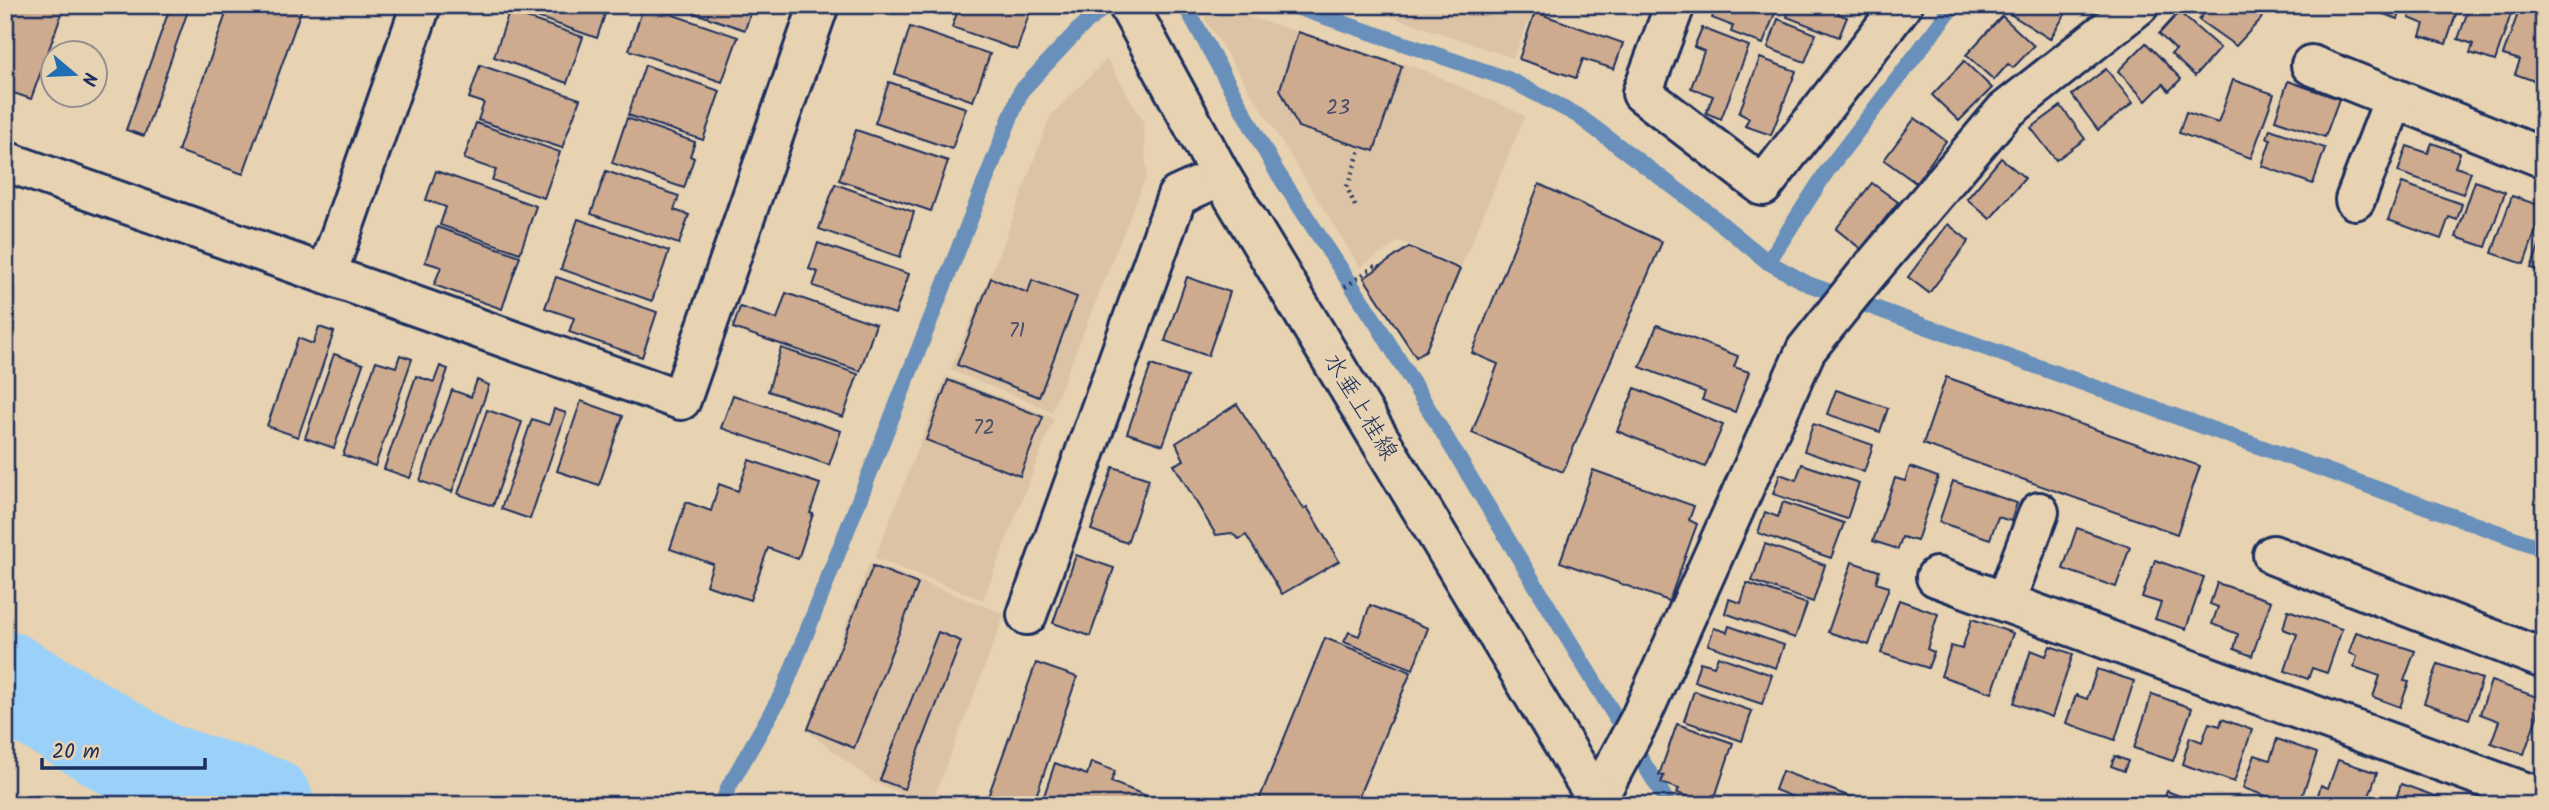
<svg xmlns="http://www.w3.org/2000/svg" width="2549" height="810" font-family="Kalam,'Klee One',sans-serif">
	<rect width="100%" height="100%" fill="#e7d2b1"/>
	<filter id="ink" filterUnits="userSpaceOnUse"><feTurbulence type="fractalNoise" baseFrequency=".0143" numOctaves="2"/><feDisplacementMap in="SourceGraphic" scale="14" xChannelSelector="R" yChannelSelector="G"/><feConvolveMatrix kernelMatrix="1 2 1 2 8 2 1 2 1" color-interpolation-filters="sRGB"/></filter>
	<g filter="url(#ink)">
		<g fill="#dcc3a5">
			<path d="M1210,5L1424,70L1525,116L1461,267L1400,241L1360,267L1205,19Z"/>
			<path d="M1358,5H1536L1513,58Z"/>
			<path d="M1107,59L1143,121L1147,174L1052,411L950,370L1004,242L1050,116Z"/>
			<path d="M946,376L1054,418L983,600L875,558Z"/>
			<path d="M870,562L1005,614L931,805L875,783L806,730Z"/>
		</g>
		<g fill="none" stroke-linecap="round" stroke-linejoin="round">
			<g stroke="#6890bb" stroke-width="16">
				<path d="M1185,5L1275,169L1377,324L1669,805"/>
				<path d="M1290,5L1508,79L1577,115L1707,212L1768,262L1808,284L2544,549"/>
				<path d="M1768,262L1827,171L1954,5"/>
				<path d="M722,805L728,788L783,692L1021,91L1078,30L1107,5"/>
			</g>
			<path stroke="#9bd1f9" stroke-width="98" d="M5,680L159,771L265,805"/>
		</g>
		<g fill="#ceab8e" stroke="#1b2f5e" stroke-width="2">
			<path d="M5,5H65L31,99L5,90Z"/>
			<path d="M171,5H190L144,136L126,130Z"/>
			<path d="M229,5H303L243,174L178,151Z"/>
			<path d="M512,5H608L597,38L511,8Z"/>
			<path d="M644,5L738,37L722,82L629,50Z"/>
			<path d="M671,5H753L745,30Z"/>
			<path d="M960,5H1032L1017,50L952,27Z"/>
			<path d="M1717,5H1778L1763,44L1731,32L1733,26L1712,18Z"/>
			<path d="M1791,5H1841L1838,14L1847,17L1839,37L1787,17Z"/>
			<path d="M2016,5H2065L2069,8L2050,39L2010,14Z"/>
			<path d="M2210,5H2266L2261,19L2236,46L2199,20Z"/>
			<path d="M2357,5H2403L2398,19Z"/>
			<path d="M2413,5H2459L2446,44L2420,36L2424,24L2409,18Z"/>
			<path d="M2470,5H2514L2495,61L2470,53L2473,44L2458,39Z"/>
			<path d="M2521,5H2533L2544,9V62L2537,82L2515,74L2520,60L2503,55Z"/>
			<path d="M509,12L583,37L567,83L494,57Z"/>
			<path d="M1535,12L1623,43L1614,69L1583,59L1576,78L1519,59Z"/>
			<path d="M2179,12L2220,48L2195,76L2171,54L2176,50L2159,34Z"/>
			<path d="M2002,16L2034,46L2013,68L2008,64L1994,80L1966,55Z"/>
			<path d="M1778,19L1816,34L1805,62L1768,48Z"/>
			<path d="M910,27L990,54L973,101L895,74Z"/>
			<path d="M1702,28L1749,46L1721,119L1706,113L1713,96L1691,88L1704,51L1694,47Z"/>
			<path d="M1298,32L1402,66L1374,151L1298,127L1280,89Z"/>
			<path d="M2146,43L2181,79L2169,91L2163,84L2146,101L2118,71Z"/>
			<path d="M1760,58L1796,71L1771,135L1745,126L1749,118L1739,113Z"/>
			<path d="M1964,61L1992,88L1959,121L1932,95Z"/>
			<path d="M480,65L580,99L562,148L478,120L484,103L469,98Z"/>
			<path d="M645,65L720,91L703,140L628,115Z"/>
			<path d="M2106,69L2133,103L2098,130L2072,95Z"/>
			<path d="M2233,80L2274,94L2251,158L2179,133L2186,112L2218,123Z"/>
			<path d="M2288,81L2339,99L2325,137L2275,120Z"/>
			<path d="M889,82L966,108L952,149L875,123Z"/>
			<path d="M2061,106L2085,139L2056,160L2031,128Z"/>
			<path d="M627,118L695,142L690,156L694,158L684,188L612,163Z"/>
			<path d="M1915,118L1946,141L1916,183L1884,160Z"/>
			<path d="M476,123L560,152L544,198L492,180L496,170L464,159Z"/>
			<path d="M2270,129L2325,148L2313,184L2262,166L2271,139L2267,138Z"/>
			<path d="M856,130L948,161L931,211L839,180Z"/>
			<path d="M2432,143L2460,153L2455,167L2471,172L2463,194L2398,172L2407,146L2428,153Z"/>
			<path d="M2001,158L2025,178L1990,219L1967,199Z"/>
			<path d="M436,171L536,206L520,253L440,225L446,207L426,200Z"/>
			<path d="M606,171L679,196L674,210L689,215L679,244L591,214Z"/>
			<path d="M2475,181L2505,192L2486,247L2456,237Z"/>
			<path d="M1872,183L1898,202L1861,249L1836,229Z"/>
			<path d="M2402,183L2462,204L2457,220L2449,217L2441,239L2388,220Z"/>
			<path d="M835,184L914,212L900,257L819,229Z"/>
			<path d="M1539,184L1662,242L1563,472L1472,433L1498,364L1472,353Z"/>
			<path d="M2512,196L2544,207L2524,264L2492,253Z"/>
			<path d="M578,219L669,251L652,301L561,269Z"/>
			<path d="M1948,224L1969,241L1929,293L1908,277Z"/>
			<path d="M437,227L520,256L502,309L434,285L441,267L425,262Z"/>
			<path d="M2544,233V272L2531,268Z"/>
			<path d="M818,243L909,274L895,314L813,286L818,272L809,269Z"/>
			<path d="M1409,247L1460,269L1426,350L1416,357L1364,278Z"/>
			<path d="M556,277L657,312L642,357L569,332L574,318L545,308Z"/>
			<path d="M1187,277L1230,292L1208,356L1165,341Z"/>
			<path d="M991,278L1028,293L1032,280L1077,297L1039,397L957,365Z"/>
			<path d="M786,293L876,324L860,371L733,328L740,307L777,319Z"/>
			<path d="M1657,325L1738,356L1734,367L1749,372L1735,412L1702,400L1705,392L1640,367Z"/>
			<path d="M319,327L334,332L298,437L267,426L298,338L313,344Z"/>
			<path d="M781,348L858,374L843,417L768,391Z"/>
			<path d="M334,354L363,364L334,448L305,438Z"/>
			<path d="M400,355L412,359L375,466L343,455L376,361L396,367Z"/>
			<path d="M1151,365L1187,377L1163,445L1127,433Z"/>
			<path d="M440,366L448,369L410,478L384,469L416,376L434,382Z"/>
			<path d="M1946,377L2200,466L2177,534L1923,444Z"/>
			<path d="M477,380L489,385L452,492L420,481L452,390L471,397Z"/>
			<path d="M948,380L1043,417L1020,476L926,440Z"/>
			<path d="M1635,388L1723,425L1705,467L1617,431Z"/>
			<path d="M1836,390L1888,408L1880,432L1827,414Z"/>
			<path d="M733,395L841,431L829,465L721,428Z"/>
			<path d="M581,401L623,416L599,485L557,471Z"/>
			<path d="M1237,404L1304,509L1307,507L1339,561L1282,594L1246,535L1239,539L1231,533L1216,535L1174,465L1184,460L1176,443Z"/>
			<path d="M554,409L566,413L530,519L501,509L532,419L549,425Z"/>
			<path d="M487,410L522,422L493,506L458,494Z"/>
			<path d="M1813,424L1873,445L1864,472L1804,451Z"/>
			<path d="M749,460L820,484L810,513L813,514L798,559L768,548L750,600L706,585L713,564L670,549L686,502L711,511L719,484L738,491Z"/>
			<path d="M1802,464L1859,483L1847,519L1773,494L1780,474L1796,480Z"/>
			<path d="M1113,467L1149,479L1127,543L1091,530Z"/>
			<path d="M1910,467L1938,477L1917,541L1902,537L1898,549L1873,541L1895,478L1905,481Z"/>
			<path d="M1593,470L1694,506L1689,520L1697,524L1669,601L1560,562Z"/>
			<path d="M1953,481L2017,503L2011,521L1998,517L1990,539L1939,522Z"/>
			<path d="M1783,502L1844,523L1831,558L1758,533L1765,512L1778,517Z"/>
			<path d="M2077,528L2130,547L2116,587L2063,569Z"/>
			<path d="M1765,544L1825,565L1813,602L1752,581Z"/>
			<path d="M1076,555L1114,568L1090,636L1053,623Z"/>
			<path d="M2155,560L2204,577L2186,629L2155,619L2161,603L2142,597Z"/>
			<path d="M1852,562L1879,571L1876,583L1889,587L1869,645L1828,632Z"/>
			<path d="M873,566L918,584L854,748L808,729Z"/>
			<path d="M1747,583L1807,604L1795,638L1725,613L1729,599L1741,603Z"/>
			<path d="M2217,583L2271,601L2252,656L2234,649L2238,634L2212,624L2218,607L2210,604Z"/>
			<path d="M1899,600L1938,614L1927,649L1934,652L1928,668L1881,653Z"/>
			<path d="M1370,605L1428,628L1413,669L1344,642L1349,632L1359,636Z"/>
			<path d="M2288,610L2342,629L2327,673L2312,668L2308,679L2285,671L2297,634L2283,629Z"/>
			<path d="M1972,619L2013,633L1992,693L1941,676L1951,646L1962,649Z"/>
			<path d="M1729,626L1784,645L1776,668L1708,645L1714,628L1727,632Z"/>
			<path d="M938,632L961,641L904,789L880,780Z"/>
			<path d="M2356,632L2415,651L2404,681L2409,682L2400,707L2373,697L2380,676L2354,667L2357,656L2349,653Z"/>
			<path d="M1325,638L1411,672L1355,805H1257Z"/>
			<path d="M2050,646L2073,654L2052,717L2014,703L2031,650L2046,656Z"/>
			<path d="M1718,656L1772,675L1762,704L1694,681L1700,662L1714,666Z"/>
			<path d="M1036,663L1077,677L1033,805H985Z"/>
			<path d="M2438,664L2482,679L2469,719L2424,703Z"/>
			<path d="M2097,669L2134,681L2115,740L2066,723L2076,695L2087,699Z"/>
			<path d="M2491,681L2543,699L2524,754L2491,743L2499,721L2480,714Z"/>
			<path d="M1694,691L1752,711L1742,741L1684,721Z"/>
			<path d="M2152,694L2192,708L2173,761L2134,748Z"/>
			<path d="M2222,719L2252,730L2234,782L2182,764L2190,737L2202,742L2209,723L2220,726Z"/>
			<path d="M1677,724L1733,743L1716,794L1701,801L1677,793L1679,789L1661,783L1664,776L1659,775Z"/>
			<path d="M2277,739L2317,753L2299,805H2292L2243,788L2255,755L2270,760Z"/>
			<path d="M2115,756L2128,761L2124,771L2111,766Z"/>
			<path d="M2338,760L2377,773L2366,805H2315L2321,785L2328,788Z"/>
			<path d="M1091,762L1115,771L1111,782L1170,805H1041L1055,763L1087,775Z"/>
			<path d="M1782,771L1872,805H1814L1775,790Z"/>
			<path d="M2401,784L2438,797L2435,805H2394Z"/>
			<path d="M2167,791L2202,805H2162Z"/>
		</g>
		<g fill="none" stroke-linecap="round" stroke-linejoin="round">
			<g stroke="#1b2f5e" stroke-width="44">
				<g id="minor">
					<path d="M1675,5L1642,93L1763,186L1902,5"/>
					<path d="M2311,65L2544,158"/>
					<path d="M5,161L681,400L819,5"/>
					<path d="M2355,200L2394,99"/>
					<path d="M327,274L421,5"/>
					<path d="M2273,555L2544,659"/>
					<path d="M1936,577L2544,799"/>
					<path d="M2005,602L2039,512"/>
					<path d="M1027,615L1177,196L1221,176"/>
					<path d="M1597,799L1639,721L1806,350L1866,275L2004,112L2139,5"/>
				</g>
			</g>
			<g stroke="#1b2f5e" stroke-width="44">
				<path id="major" d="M1128,5L1221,176L1600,805"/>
			</g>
			<g stroke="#1b2f5e" stroke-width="4.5" stroke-dasharray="2 5" stroke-linecap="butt">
				<path d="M1355,206L1347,187L1361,147"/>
				<path d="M1345,287L1378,264L1380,267"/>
			</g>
			<use href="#minor" stroke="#e7d2b1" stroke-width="38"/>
			<use href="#major" stroke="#e7d2b1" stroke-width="38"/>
		</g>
	</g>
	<g text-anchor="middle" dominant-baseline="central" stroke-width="7" stroke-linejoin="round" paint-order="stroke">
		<g font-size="21" fill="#484e6a">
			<text x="1338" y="108">23</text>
			<text x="1017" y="331">71</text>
			<text x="984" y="428">72</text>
		</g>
		<g font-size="24" fill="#1b2f5e" stroke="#e7d2b1">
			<text transform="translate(1360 407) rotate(59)">水垂上桂線</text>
		</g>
	</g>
	<rect width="2549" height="810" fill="none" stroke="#e7d2b1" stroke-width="28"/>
	<rect x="14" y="14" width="2521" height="782" fill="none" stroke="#1b2f5e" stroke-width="2.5" filter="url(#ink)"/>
	<g transform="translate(74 74) rotate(109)"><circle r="33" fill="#e7d2b1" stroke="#959190" stroke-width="2"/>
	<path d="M0-5L12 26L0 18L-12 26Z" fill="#1f6fb2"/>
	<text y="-10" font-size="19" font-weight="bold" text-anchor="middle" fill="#1b2f5e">N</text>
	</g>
	<path d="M42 758v10h163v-10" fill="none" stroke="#1b2f5e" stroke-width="3.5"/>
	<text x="52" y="758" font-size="21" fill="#1b2f5e" stroke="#e7d2b1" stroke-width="5" paint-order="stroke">20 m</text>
</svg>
